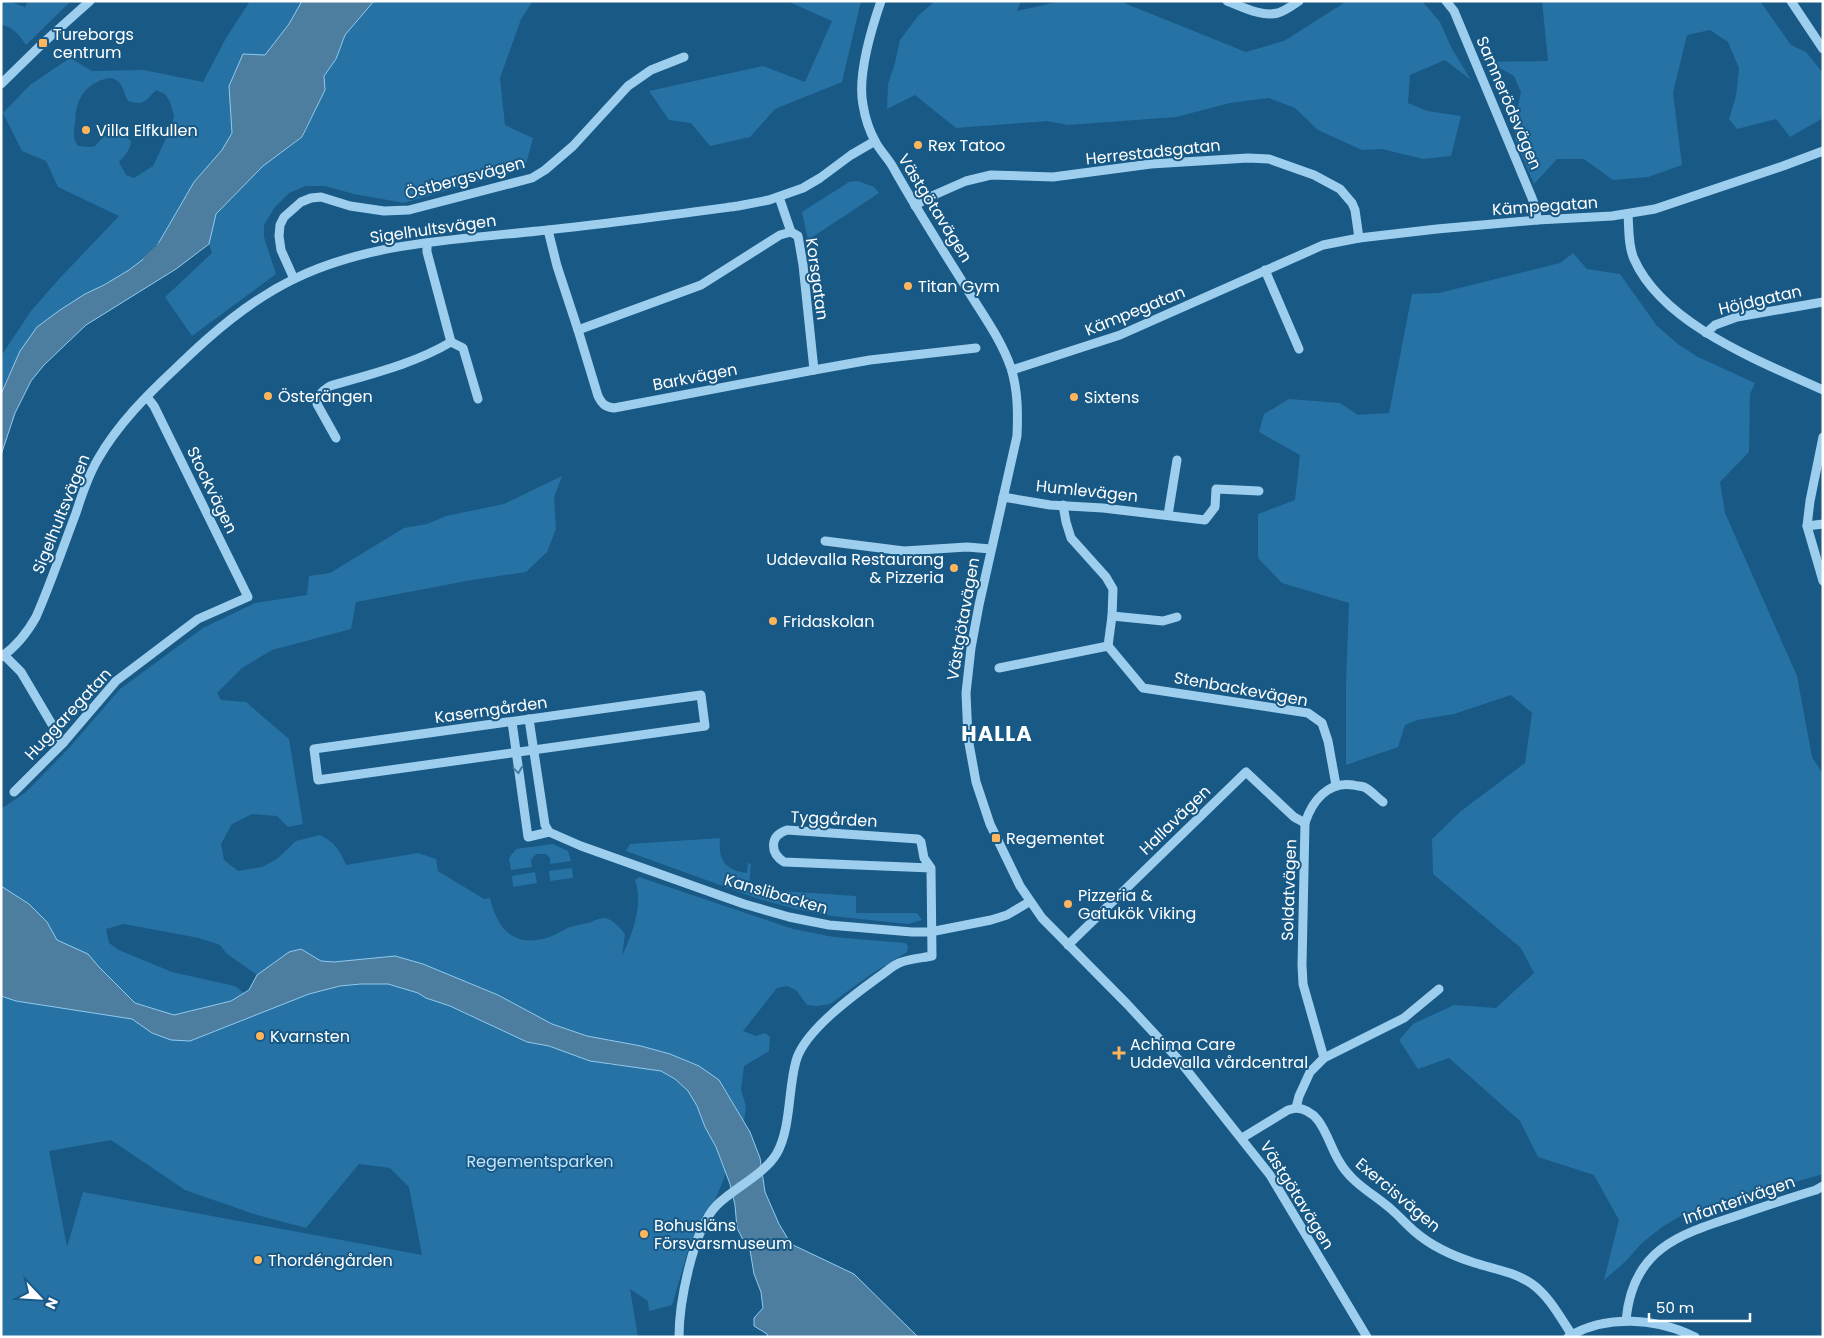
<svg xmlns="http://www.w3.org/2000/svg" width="1824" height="1338" font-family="Poppins,sans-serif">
	<rect width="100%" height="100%" fill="#185986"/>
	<g fill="#2772a4" fill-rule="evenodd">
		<path d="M1,1H8L25,7L28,1H71L26,45C19,35 13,26 1,25Z"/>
		<path d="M250,1H302L289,24L265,55L229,86L232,133L222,150L194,182L154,251L129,270L104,285L85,294L37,327L6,380L1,394V356L31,311L59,279L119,216L58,187L46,161L22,151L3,113L30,85L70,58L92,71L144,70L203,82L226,38ZM110,78C123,80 123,91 128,101C144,106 145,101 156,90L165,94L170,102L174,115L172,126L153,166L134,178L126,175L119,162C124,157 131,149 131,141C124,135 112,130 104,137C100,139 98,144 95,146C90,148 83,146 78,146C72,139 74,131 75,123C76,118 75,113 77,107C81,91 94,80 110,78Z"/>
		<path d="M374,1H533L521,19L500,78L505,125L533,138L525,168L404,203L354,194L325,186H306L289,193L275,207L264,225V237L276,274L192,336L165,297L212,253L209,244L216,214L263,166L303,137L325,90L324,76L336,59L345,35Z"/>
		<path d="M787,1H861L842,82L775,109L750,137L710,146L691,123L669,120L649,91L763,66L805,82L832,21Z"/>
		<path d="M935,1H1021L1017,11L1061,1H1119L1246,52L1284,41L1347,1H1422L1440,22L1452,49L1471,80L1445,60L1410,75L1408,103L1427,111L1461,116L1451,156L1423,159L1382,149L1362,150L1318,130L1295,108L1269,98L1230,103L1176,117L1068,125L1047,121L956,128L915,95L887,109L888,84L895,63L900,40L918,16Z"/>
		<path d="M1542,1H1760L1791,45L1806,52L1823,73V118L1790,137L1776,119L1737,129L1729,119L1736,96L1739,68L1728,42L1710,30L1687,35L1673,93L1682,165L1648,177L1613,180L1584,159H1557L1534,184L1515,139V120L1521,92L1514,76L1489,62L1548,61Z"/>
		<path d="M858,181L874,187L879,193L808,240L802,212L849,182Z"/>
		<path d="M1573,253L1587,269L1620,274L1657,326L1679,345L1698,357L1755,383L1750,394L1749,452L1720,482L1725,513L1797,676L1812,757L1823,774V931L1821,942L1823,960V1174L1684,1214L1662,1227L1642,1243L1626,1261L1604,1280L1619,1220L1594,1175L1538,1157L1520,1121L1449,1058L1418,1069L1399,1040L1413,1024L1454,1005L1496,1008L1534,973L1521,948L1433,874L1432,839L1461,811L1525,763L1532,713L1511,695L1454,714L1417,720L1405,725L1398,747L1346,765V682L1349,603L1282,583L1258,558V514L1295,500L1300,455L1259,432L1264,414L1289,399L1340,403L1358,415L1389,413L1412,294L1439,293L1560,263Z"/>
		<path d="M562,476L554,497L556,529L547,552L526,572L472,580L356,602L351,629L272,650L242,668L217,693L221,700L246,702L289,739L303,824L288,827L277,816L252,814L232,824L221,844L224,860L238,871L262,867L277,859L296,841L320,835C334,842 340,850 346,865L418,853L436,859L438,871L484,899L490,898C497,926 510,946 543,939C553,937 561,931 570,927C576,925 583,924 589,923C593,921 600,918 604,918C613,919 620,928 625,934L622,956C632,935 644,904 635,880L639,877L793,929L834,937L905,943L908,946L907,952L870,975L830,1004L817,1006L807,1005L796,990L787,986L777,988L743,1031L756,1036L765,1033L770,1037L769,1051L744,1066L741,1090L746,1106L744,1122L719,1080L698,1066L670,1054L641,1046L587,1036L552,1024L498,995L423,964L395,956L334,962L321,961L301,949L257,975L226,953L220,945L199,938L124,924L106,929L109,943L119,950L172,972L235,986L244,993L231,1001L174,1015L135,1003L99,967L57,940L1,889V809L26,792L69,748L120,689L203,628L255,603L307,595L309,576L330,573L404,528L427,524L446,516L504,504Z"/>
		<path d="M720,838C718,860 725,870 747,873L748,863L751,864L749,889L856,896V913H917L922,920L908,924L832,916L796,909L756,898L626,851L630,844Z"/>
		<path d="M553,844L568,851L571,861L550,864V858L546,854H536L531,860L532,867L511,870L509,858L516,849Z"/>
		<path d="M572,868L573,878L550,881L549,871Z"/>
		<path d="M535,872L537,883L513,887L512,876Z"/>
		<path d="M361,984H388L418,993L426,998L450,1006L527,1042L549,1046L610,1065L634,1066L661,1071L675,1079L688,1091L697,1106L705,1127L716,1147L726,1173L714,1203L703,1215L690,1244L672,1305L649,1311L648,1301L630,1289L638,1337H1V996L16,1001L132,1019L152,1033L190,1041L309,994L340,986ZM111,1140L185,1190L257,1215L306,1228L359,1164L390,1168L409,1187L422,1255L83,1192L67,1247L49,1151Z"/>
	</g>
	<g fill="#4e7e9f" stroke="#90cbf0" fill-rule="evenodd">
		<path d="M302,1H374L345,35L336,59L324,76L325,90L302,137L263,166L216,214L209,244L176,269L86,325L44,365L31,381L15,413L1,455V394L20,351L37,327L60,310L85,294L104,285L129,270L154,251L194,182L222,150L232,133L229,86L243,54L265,55L289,24ZM189,222H195V232L189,241L182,243C176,234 182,227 189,222Z"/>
		<path d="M1,886L29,904L47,922L57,940L88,954L99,967L135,1003L174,1015L231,1001L249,990L257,975L289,952L301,949L321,961L334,962L395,956L423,964L498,995L552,1024L587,1036L641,1046L670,1054L699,1066L719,1080L750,1132L760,1158L765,1192L779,1224L791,1244L854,1274L918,1337H768L767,1334L754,1326V1318L763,1308L761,1292L754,1274L749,1244L742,1238L737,1228L735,1205L730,1184L716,1147L705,1127L697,1106L688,1091L675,1079L661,1071L590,1061L549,1046L527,1042L450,1006L426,998L418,993L388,984H361L340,986L309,994L190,1041L171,1040L152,1033L132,1019L16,1001L1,996Z"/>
	</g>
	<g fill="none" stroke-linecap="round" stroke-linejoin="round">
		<path stroke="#4e7e9f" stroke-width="25" d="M155,264C180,242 193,222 209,193"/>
		<g stroke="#9eceed" stroke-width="9">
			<path d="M881,1C871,30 857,75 863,105C865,117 869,130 875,141C880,151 889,159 894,169C917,210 942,249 967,289C983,315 1001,339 1011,368C1018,391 1018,413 1017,436L979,605L971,648L966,693L968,738L976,782L990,824L1020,886L1042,918L1127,1004L1178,1059L1270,1175L1367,1337"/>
			<path d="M1227,1C1243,7 1261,17 1278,13C1285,11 1293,5 1299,1"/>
			<path d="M1446,1L1454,11L1532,198L1536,209L1537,220"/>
			<path d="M1791,1L1823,49"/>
			<path d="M1,84L43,43L90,1"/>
			<path d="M779,197L791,232L798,236L803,265L814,370"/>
			<path d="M915,206L925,199L966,181L991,175L1053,177L1151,164L1248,158L1269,159L1314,175L1340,189L1352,203L1355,210L1359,238"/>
			<path d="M1628,214C1629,228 1628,246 1634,259C1663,325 1762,362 1823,390"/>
			<path d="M548,230L557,266L578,330L598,396C602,404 605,407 614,408L814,370L870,360L976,348"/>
			<path d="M1265,270L1299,349"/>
			<path d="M294,279L281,250L279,236L280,225L284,217L301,202L311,198L321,197L350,206L384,211L409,210L532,178L545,170L573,146L628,86L651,70L684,57"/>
			<path d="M578,330L701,285L780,235L791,232"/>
			<path d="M1706,333L1715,325L1737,317L1823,302"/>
			<path d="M451,342L463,348L478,399"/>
			<path d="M1012,370L1120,335L1323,245L1359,238L1437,229L1537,220L1612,216L1655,209L1783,166L1823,151"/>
			<path d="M1823,437L1810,501L1807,526L1823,581"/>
			<path d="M336,438L317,404C318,395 322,391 330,386C371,374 414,364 451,342L427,252V243"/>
			<path d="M1003,497L1050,505L1103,508L1205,520L1215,507L1216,489L1259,491"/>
			<path d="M1063,505L1066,522L1071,538L1106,577L1113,589L1112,616"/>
			<path d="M1168,515L1177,460"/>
			<path d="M1807,526L1823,524"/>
			<path d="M825,541L904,551L967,547L991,549"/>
			<path d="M1108,646L1112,616L1163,621L1177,617"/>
			<path d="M4,655L21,672L63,743"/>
			<path d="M1,657C16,647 27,633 36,617C51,583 63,547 76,513C82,494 88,476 98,459C118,424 147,395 176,368C212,333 249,301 294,279C370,242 455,240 538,231C605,224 671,215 738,206L769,200L803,188L820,178L851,155L875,141"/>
			<path d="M999,668L1108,646L1143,688L1308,713L1322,723L1328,741L1336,785"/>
			<path d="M701,695L705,726L318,780L314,749Z"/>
			<path d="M529,719L545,825L549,832"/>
			<path d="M512,722L528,837L549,832L581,846L744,904L789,917L829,925L912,932H930L991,920L1007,915L1029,902"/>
			<path d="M14,792L63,743L116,681L198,619L248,597L154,406L147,397"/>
			<path d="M1068,945L1246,772L1294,817L1305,823"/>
			<path d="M1324,1058L1303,984L1302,965L1305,823C1312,801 1328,781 1353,785C1356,786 1361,786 1364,787C1371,790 1377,798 1383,802"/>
			<path d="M1296,1108C1323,1110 1327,1142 1339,1161C1351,1183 1374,1194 1392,1210C1400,1217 1406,1224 1414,1231C1431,1246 1453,1256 1475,1263C1494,1269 1515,1272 1532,1284C1549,1296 1560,1317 1572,1335"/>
			<path d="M1242,1138L1288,1110L1296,1108L1299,1096L1310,1072L1324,1058L1404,1018L1439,989"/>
			<path d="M1626,1321C1632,1250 1677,1235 1736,1216C1763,1207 1789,1198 1816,1190L1823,1186"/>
			<path d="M679,1337C679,1303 693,1229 717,1205C734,1188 765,1174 777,1153C791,1128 788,1089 796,1061C804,1031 855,994 880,976C886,972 892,966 899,963C908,959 922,958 932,956L931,868L924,858L921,842L918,839L787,830C769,836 770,853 784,862L931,868"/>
			<path d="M1568,1337C1606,1314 1657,1318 1695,1337"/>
		</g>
	</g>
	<defs><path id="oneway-chevron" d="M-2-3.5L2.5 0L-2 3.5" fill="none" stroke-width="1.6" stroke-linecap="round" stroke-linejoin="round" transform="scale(1.25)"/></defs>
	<use stroke="#407ca5" href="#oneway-chevron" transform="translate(518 770) rotate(82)"/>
	<g fill="#ffb65a" stroke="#185986" stroke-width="2">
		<rect x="38" y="38" width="10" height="10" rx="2.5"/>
		<circle cx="86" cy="130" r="5"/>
		<circle cx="918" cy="145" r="5"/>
		<circle cx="908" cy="286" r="5"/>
		<circle cx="268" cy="396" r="5"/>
		<circle cx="1074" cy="397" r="5"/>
		<circle cx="954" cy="568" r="5"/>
		<circle cx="773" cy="621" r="5"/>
		<rect x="991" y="833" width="10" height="10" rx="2.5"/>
		<circle cx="1068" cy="904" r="5"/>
		<circle cx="260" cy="1036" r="5"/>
		<path d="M1116.5 1045.5h5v5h5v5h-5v5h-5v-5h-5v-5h5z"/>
		<circle cx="644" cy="1234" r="5"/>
		<circle cx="258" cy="1260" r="5"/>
	</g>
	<g text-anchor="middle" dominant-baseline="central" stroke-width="4" stroke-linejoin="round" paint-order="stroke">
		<g font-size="16" fill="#fff" stroke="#185986" text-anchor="start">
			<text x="53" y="34">Tureborgs<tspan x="53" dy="18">centrum</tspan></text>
			<text x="96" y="130">Villa Elfkullen</text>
			<text x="928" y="145">Rex Tatoo</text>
			<text x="918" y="286">Titan Gym</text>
			<text x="278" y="396">Österängen</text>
			<text x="1084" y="397">Sixtens</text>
			<text x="944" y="559" text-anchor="end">Uddevalla Restaurang<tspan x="944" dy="18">&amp; Pizzeria</tspan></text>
			<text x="783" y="621">Fridaskolan</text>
			<text x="1006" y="838">Regementet</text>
			<text x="1078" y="895">Pizzeria &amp;<tspan x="1078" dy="18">Gatukök Viking</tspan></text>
			<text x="270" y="1036">Kvarnsten</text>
			<text x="1130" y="1044">Achima Care<tspan x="1130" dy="18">Uddevalla vårdcentral</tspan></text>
			<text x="654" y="1225">Bohusläns<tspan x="654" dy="18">Försvarsmuseum</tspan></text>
			<text x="268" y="1260">Thordéngården</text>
		</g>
		<g font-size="16" fill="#fff" stroke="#185986">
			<text transform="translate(1509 103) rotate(67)">Samnerödsvägen</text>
			<text transform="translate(1153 152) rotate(-6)">Herrestadsgatan</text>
			<text transform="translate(465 178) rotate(-15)">Östbergsvägen</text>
			<text transform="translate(1545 206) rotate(-4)">Kämpegatan</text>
			<text transform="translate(935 208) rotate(58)">Västgötavägen</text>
			<text transform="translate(433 229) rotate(-8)">Sigelhultsvägen</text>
			<text transform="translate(817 279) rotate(82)">Korsgatan</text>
			<text transform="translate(1760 300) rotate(-13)">Höjdgatan</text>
			<text transform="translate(1135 311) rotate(-22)">Kämpegatan</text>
			<text transform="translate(695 377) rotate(-11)">Barkvägen</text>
			<text transform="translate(212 490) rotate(64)">Stockvägen</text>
			<text transform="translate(1087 491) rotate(6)">Humlevägen</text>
			<text transform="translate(61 514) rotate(-68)">Sigelhultsvägen</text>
			<text transform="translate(963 619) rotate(-80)">Västgötavägen</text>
			<text transform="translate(1241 689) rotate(10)">Stenbackevägen</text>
			<text transform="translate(491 710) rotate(-8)">Kaserngården</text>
			<text transform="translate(68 714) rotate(-47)">Huggaregatan</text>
			<text transform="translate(834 819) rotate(3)">Tyggården</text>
			<text transform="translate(1175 820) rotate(-44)">Hallavägen</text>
			<text transform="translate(1289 890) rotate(-88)">Soldatvägen</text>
			<text transform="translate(776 894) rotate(16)">Kanslibacken</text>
			<text transform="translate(1297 1195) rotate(58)">Västgötavägen</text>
			<text transform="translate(1398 1195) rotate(40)">Exercisvägen</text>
			<text transform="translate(1739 1200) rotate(-19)">Infanterivägen</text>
		</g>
		<g font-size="16" fill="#c3e4fa" stroke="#185986">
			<text x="540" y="1161">Regementsparken</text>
		</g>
		<g font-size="21" font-weight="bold" letter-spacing="1" fill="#fff" stroke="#185986">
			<text x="997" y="733">HALLA</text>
		</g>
	</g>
	<rect width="1824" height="1338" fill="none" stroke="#ffffff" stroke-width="5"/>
	<g transform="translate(40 1298) rotate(115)" stroke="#185986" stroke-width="4" paint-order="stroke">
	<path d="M0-4L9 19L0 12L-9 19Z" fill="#ffffff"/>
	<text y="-8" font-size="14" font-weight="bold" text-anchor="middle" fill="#ffffff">N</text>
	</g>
	<path d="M1649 1313v8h101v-8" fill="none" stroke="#ffffff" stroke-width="2.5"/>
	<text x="1656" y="1313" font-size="15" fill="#ffffff" stroke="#185986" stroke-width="4" paint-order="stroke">50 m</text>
</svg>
